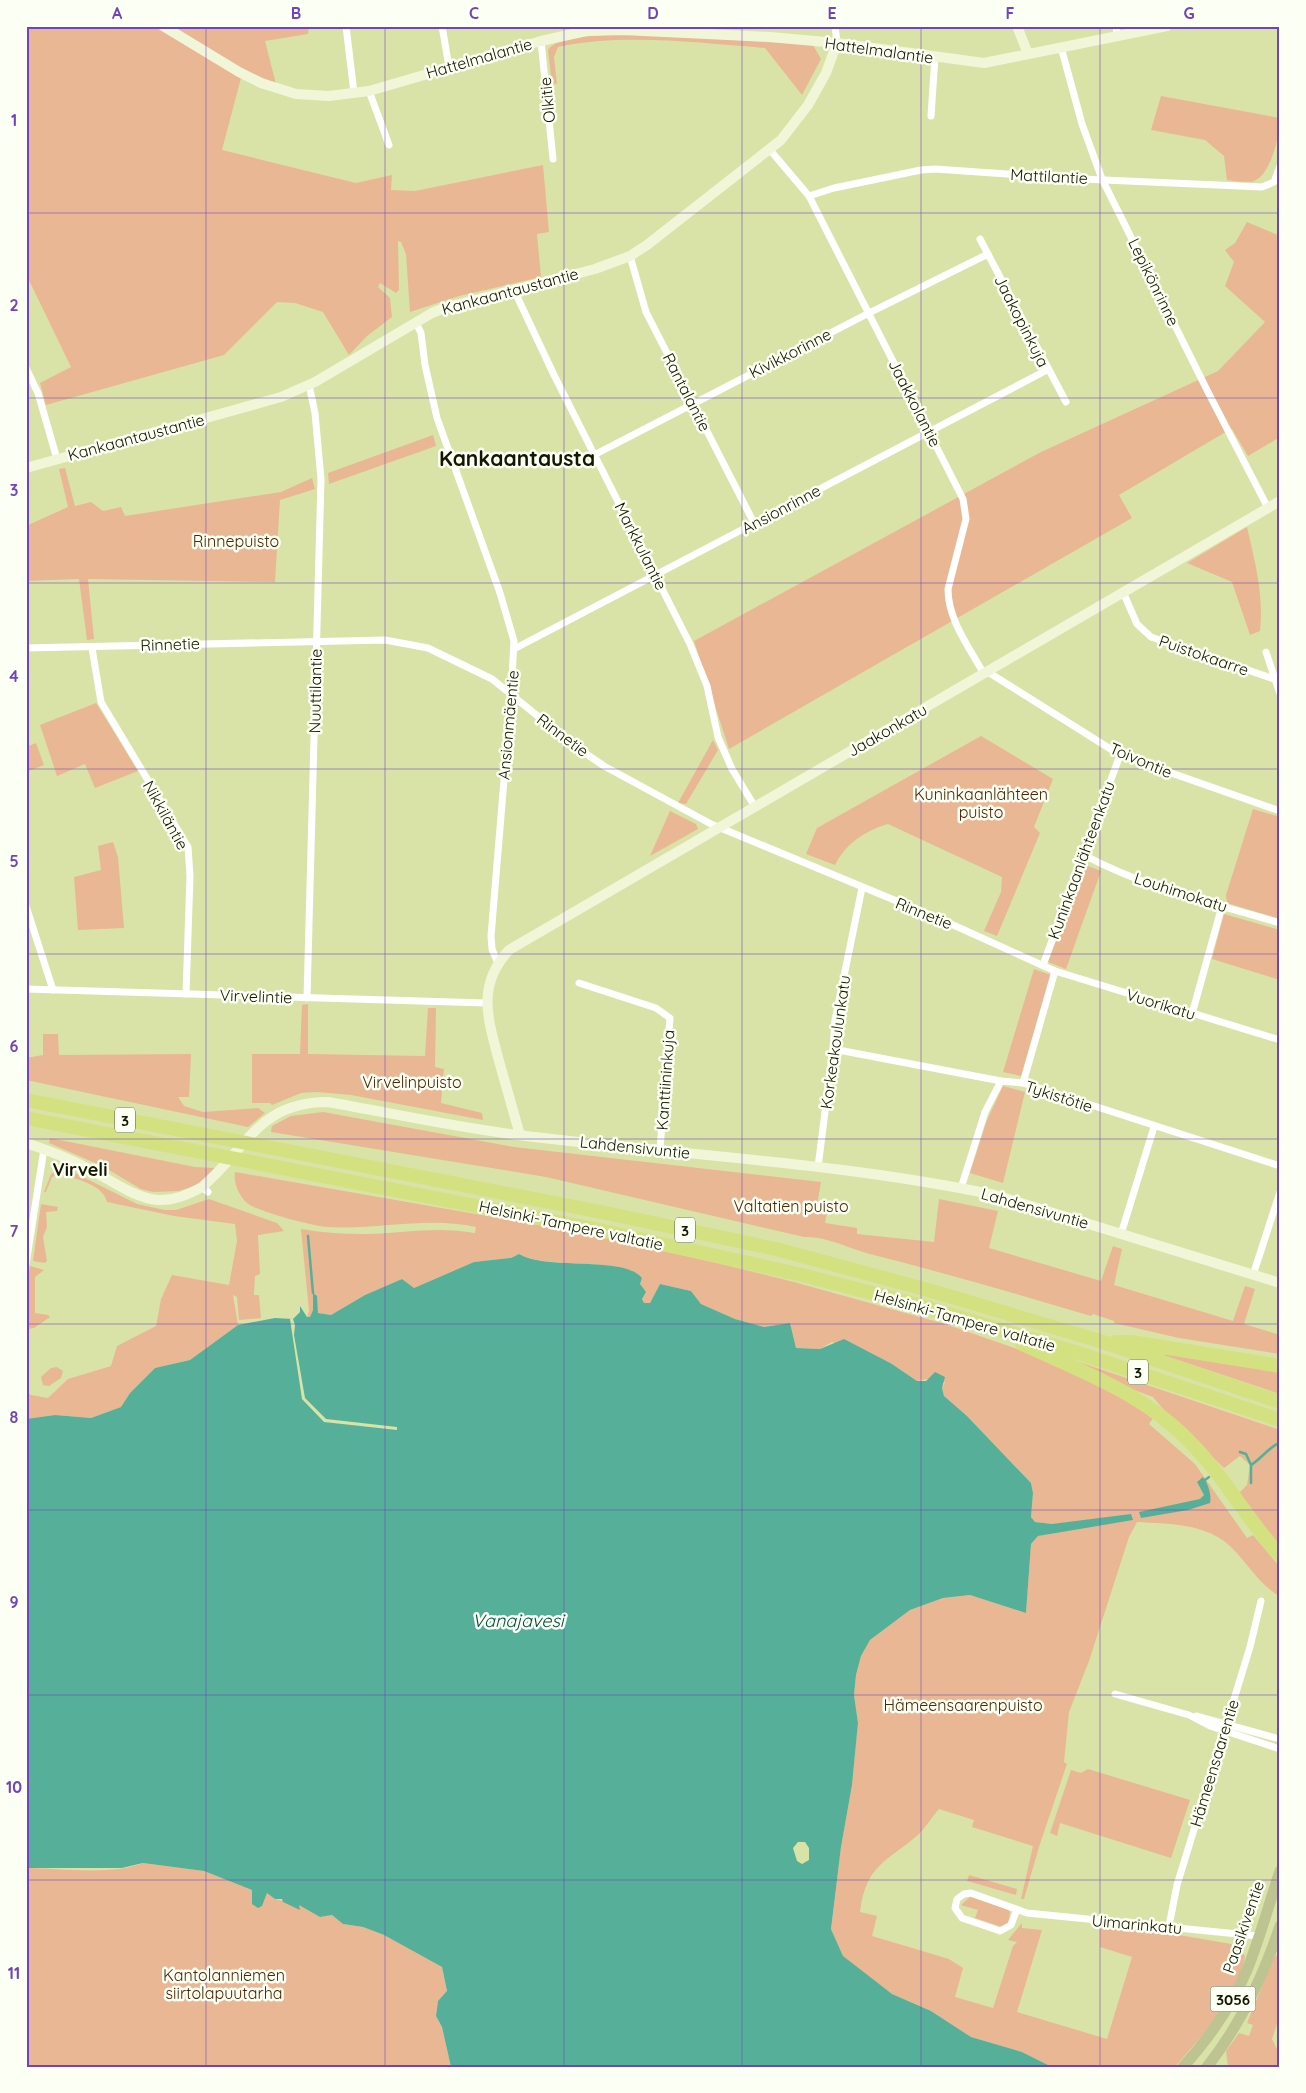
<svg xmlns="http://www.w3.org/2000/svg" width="1306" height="2093" font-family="Quicksand,sans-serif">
	<rect width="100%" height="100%" fill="#d9e3a7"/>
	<g fill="#e9b794">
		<path d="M26,26H155L241,78L222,150L356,183L392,175L391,190L415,191L543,165L549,232L537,234L541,277L459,296L410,312L406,254L401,242L398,241L399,290L396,293L380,283L378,287L390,298L392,317L367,336L349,355L323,312L295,303L277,302L224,355L46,405L40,383L71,367L26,274Z"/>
		<path d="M173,26H309L308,34L265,41L276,84L243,69Z"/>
		<path d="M643,34L813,45L821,59L802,95L765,48C696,43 626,33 558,47L554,57L557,84L552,83L548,51C553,33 625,35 643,34Z"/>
		<path d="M1161,96L1280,118C1280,134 1271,175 1254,181C1247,183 1234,181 1227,180L1224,156L1205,140L1151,130Z"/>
		<path d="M1247,222L1280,236V437L1248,456L1232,429L1224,433L1119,495L1132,518L729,749L694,641L1041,452L1218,371L1265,322L1225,286L1234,262L1225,250L1235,243Z"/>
		<path d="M433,435L436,446L329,484L328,473Z"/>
		<path d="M65,468L75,506L91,502L103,511L121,507L125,516L281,492L312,478L315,489L280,500L275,582L88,579L94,639L87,640L79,579L26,581V526L68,507L59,469Z"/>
		<path d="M1247,527C1255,562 1264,595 1260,631L1250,635L1232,582L1187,563Z"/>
		<path d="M96,703L138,771L95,788L85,764L57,776L40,725Z"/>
		<path d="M981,736L1053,779L1034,827L1040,833L997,936L984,931L1001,892L1002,877L888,824C865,831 846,843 835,865L806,854L817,828Z"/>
		<path d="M713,740L718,750L686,804L678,803Z"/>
		<path d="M36,743L44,765L26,772V747Z"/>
		<path d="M1253,809L1280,817V919L1227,903L1226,895Z"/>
		<path d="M670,811L696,824L698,829L650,856Z"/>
		<path d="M113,842L118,857L124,928L78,930L74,877L101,870L98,846Z"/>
		<path d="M1085,865L1101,871L1066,969L1048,962Z"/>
		<path d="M1224,914L1280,930V980L1212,959Z"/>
		<path d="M1034,969L1051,975L1021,1076L1003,1072Z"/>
		<path d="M308,1004V1054L425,1056L428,1008H436L435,1067L444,1069L441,1103L482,1113L483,1120L351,1095L317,1092L301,1093L272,1105L270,1103H252V1054H300L302,1005Z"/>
		<path d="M43,1034H58L59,1055L191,1054L189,1097H178L184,1106L203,1112L258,1108L265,1113L248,1127L26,1080V1058L43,1055Z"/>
		<path d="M1003,1086L1025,1092L1003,1183L970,1173L987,1120Z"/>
		<path d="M323,1112L514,1147L821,1182L817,1205L828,1207L825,1223L857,1228V1234L934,1242L939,1199L998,1211L989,1248L1101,1281L1113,1246L1122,1249L1114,1285L1233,1321L1245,1286L1255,1289L1244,1324L1280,1335V1354L1179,1338L1114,1323V1321L1093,1314L1091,1316C1018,1294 944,1273 870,1254C848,1248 826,1236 804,1237L546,1177L271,1132L272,1126L291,1116Z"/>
		<path d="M50,1138L195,1167L216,1168L202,1183L191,1187L179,1191L153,1192L141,1189L102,1166L49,1143Z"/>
		<path d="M59,1169H67L137,1204L165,1210H176L209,1199L277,1223L284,1231L258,1235L260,1274L255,1276L254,1295H259L261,1318L239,1320L237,1297L233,1295L238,1325L190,1360L155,1368L130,1393L121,1407L91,1418L55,1415L26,1419V1392L31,1395L48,1398L68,1379L111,1366L117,1346L156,1326L161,1299L172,1275L229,1285L237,1241L235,1224L174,1216L107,1202C103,1184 75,1179 61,1174L52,1177L46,1192H44L51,1174Z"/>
		<path d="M235,1172L624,1240L794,1282L945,1324L1029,1353L1107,1390L1154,1417L1149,1424L1195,1464L1247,1538L1253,1535L1280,1567V1597C1256,1581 1250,1566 1232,1548C1208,1523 1168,1524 1137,1522L1129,1537L1089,1661L1069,1712L1064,1762L1067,1764L1039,1847L1024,1899H1021L1033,1846L972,1827L974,1820L939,1809C932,1817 926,1827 919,1834C887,1862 866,1864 860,1912L877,1916L872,1936L949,1959L963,1968L955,1997L993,2008L1013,1946L1017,1942L1008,1940L1022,1923V1928L1042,1930L1017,2012L1107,2039L1132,1957L1100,1947V1927L1150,1930L1237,1945L1245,1956C1238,1998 1202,2035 1175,2067H1052L1022,2052L971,2037L931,2011L892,1994L874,1981L843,1956L831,1929L841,1847L852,1785L858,1723L854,1695L856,1675L861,1656L870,1640L910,1610L943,1598L970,1595L1026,1613L1031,1544L1038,1536L1052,1533V1524L1035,1522L1031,1517L1033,1493L1031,1483L967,1416L944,1396L942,1388L945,1382L928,1379L917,1381L892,1364L832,1342L820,1349L796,1348L790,1323L764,1327L735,1319L701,1304L691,1291L660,1284L650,1303H643L640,1284L642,1278C624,1256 546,1270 519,1254L511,1258L474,1262L414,1288L402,1279L365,1295L331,1315L318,1313L317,1301L313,1293V1310L310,1317H307L309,1311L301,1229C323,1233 344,1234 367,1234C404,1233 439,1226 475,1233L476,1227C427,1216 378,1230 328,1227C312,1226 264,1213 250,1205C240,1199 233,1183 235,1172Z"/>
		<path d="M41,1204L58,1207L57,1211L46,1212L47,1227L43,1237L47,1261L45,1263L33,1261Z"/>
		<path d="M30,1266L44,1270L35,1277V1313L48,1315L50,1317L34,1328L28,1329L26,1328V1292Z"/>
		<path d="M1164,1352L1280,1371V1394L1163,1355Z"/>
		<path d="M1079,1362L1280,1430V1546L1238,1494L1247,1485L1250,1465L1240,1456L1224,1468L1168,1415L1153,1397L1121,1385Z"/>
		<path d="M57,1367L63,1371L61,1378L49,1386L43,1385L41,1377L51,1368Z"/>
		<path d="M1088,1769L1190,1800L1171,1858L1060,1823L1057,1836L1050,1833L1071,1770L1081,1773Z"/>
		<path d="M143,1863L204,1871L252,1890V1904L262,1906L267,1892L275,1899L298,1904L320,1917L332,1915L343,1924L363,1927L384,1935L442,1967L447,1992L438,2001L436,2016L442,2027L451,2067H26V1868C60,1868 112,1876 143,1863Z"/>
		<path d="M969,1875L1017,1889L1016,1895L967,1881Z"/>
		<path d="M970,1897L1008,1909L1010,1913L1008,1923L1002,1927L975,1918L978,1910L961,1905Z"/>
		<path d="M1280,1953V2015L1272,2039L1280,2055V2067H1228L1226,2051L1239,2033L1249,2036L1253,2025L1247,2023L1274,1957Z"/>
	</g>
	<g fill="#56af99" fill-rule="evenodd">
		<path d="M519,1254C546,1271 624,1255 642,1278L640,1284L646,1292L642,1299L644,1303H650L660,1284L691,1291L701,1304L735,1319L764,1327L790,1323L796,1348L820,1349L844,1339L892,1364L917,1381H926L935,1372L945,1377L942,1388L944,1396L967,1416L1031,1483L1033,1493L1031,1517L1035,1522L1052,1524L1131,1514L1133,1520L1038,1536L1031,1544L1026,1613L970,1595L943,1598L910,1610L870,1640L861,1656L856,1675L854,1695L858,1723L852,1785L841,1847L831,1929L843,1956L892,1994L931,2011L971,2037L1022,2052L1052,2067H451L442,2027L436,2016L438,2001L447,1991L442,1967L384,1935L363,1927L343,1924L332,1915L320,1917L299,1905L300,1910L283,1902L282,1899H275L267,1893L262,1906L258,1908L252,1904V1890L204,1871L143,1863L122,1868H26V1419L55,1415L91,1418L121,1407L130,1393L155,1368L190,1360L238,1325L275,1318L293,1319L300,1312V1306L307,1317H310L313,1310V1293L317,1296L318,1313L331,1315L365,1295L402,1279L414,1288L474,1262L511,1258ZM798,1842H805L809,1848V1860L802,1864L797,1861L793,1848Z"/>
		<path d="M1203,1477C1208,1483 1212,1496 1210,1503L1188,1510L1141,1518L1139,1512L1200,1499L1204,1495L1197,1482Z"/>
	</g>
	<path fill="#d9e3a7" d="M290,1319H293L295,1325L294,1335L305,1398L326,1419L397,1427V1430L324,1422L302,1399Z"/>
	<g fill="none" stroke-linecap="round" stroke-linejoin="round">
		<g stroke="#56af99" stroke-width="2.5">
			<path d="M308,1236L313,1293"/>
			<path d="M1240,1452L1246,1454L1251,1465C1260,1460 1272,1444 1280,1443"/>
			<path d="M1205,1480L1209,1477"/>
			<path d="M1251,1483V1465"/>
		</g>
		<g stroke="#fff" stroke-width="7">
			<path d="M346,26L354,93"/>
			<path d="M442,26L449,67"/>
			<path d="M835,26L837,43"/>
			<path d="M1116,26L1117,35"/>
			<path d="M541,41L553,159"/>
			<path d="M1061,47L1082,124L1102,179L1208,392L1268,508"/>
			<path d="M369,91L389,145"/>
			<path d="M931,116L935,57"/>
			<path d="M770,150L809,196L963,499L966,519L948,589C948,620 969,647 984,674"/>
			<path d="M809,196L834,188L921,170L935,169L1082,179L1262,187L1274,182L1280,166"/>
			<path d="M980,239L1066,402"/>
			<path d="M630,256L646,312L754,523"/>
			<path d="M514,290L554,375L690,644L707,686L718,737L732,769L755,807"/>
			<path d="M416,323L421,333L425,365L437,418L500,593L514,641L511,696L491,936L492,949L498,963"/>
			<path d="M26,368L38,393L57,459"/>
			<path d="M594,455L869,313L988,254"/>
			<path d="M1123,592L1137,624L1151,637L1280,681"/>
			<path d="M26,648L385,640L428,648L492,679L576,747L604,766L711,824L940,919L1055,971L1280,1040"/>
			<path d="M92,648L101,702L188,847L190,876L186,994"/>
			<path d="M514,649L1047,370"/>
			<path d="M1266,652L1280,694"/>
			<path d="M988,672L1120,755L1280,811"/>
			<path d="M1084,855C1145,888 1214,903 1280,923"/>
			<path d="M26,906L53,990"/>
			<path d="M1043,965L1120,755"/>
			<path d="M579,983L656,1008L670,1018L660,1149"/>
			<path d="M26,989L486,1003"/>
			<path d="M307,998L321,479L315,413L309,385"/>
			<path d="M1192,1014L1222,906"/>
			<path d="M833,1049L1001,1081L1023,1083L1280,1166"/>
			<path d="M1023,1083L1055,971"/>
			<path d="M818,1167L833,1049L835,1020L862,888"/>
			<path d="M202,1187L208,1192"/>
			<path d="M961,1188L985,1112L1001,1081"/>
			<path d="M1121,1234L1154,1127"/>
			<path d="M26,1264L44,1149"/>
			<path d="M1253,1275L1280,1192"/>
			<path d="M1115,1694L1189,1715L1210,1726L1280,1749"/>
			<path d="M1196,1716L1280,1739"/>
			<path d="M1017,1909L1011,1925L1000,1931L962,1918L955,1908L957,1899L964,1894L971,1893L1027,1913L1258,1936"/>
			<path d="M1169,1926L1177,1885L1250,1647L1261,1601"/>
		</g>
		<g stroke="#f2f6d9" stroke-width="10">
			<path d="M163,26L239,72L261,83L296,94L329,96L369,91L541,41L586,31L623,30L770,37L837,43L984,63L1167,26"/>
			<path d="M1017,26L1028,54"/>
			<path d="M26,468L281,397L315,382L432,313L447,307L595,269L630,256L647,245L781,140L808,105L826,73L837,43"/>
			<path d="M520,1135C513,1111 506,1086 499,1061C488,1019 476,986 509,950L1280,501"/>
			<path d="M26,1143C48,1150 70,1159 91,1170C111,1180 134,1198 158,1200C174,1201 188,1195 202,1187C248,1148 258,1102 328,1102C391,1113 454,1127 518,1135C677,1155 838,1162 995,1195L1280,1283"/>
		</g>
		<g stroke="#bdc491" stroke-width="11">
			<path d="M1183,2067C1209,2038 1232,2006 1247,1970C1260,1938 1269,1904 1280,1871"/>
			<path d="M1207,2067C1241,2024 1263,1977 1280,1926"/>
		</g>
		<g stroke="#d4e181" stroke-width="14">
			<path d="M26,1100L601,1212L776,1249L932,1291L1100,1341L1280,1402"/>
			<path d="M26,1118L594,1229L798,1274L915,1304L1075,1352L1280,1420"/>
			<path d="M1115,1342H1131L1280,1366"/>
			<path d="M1022,1344C1083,1372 1145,1394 1192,1444C1225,1477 1247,1520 1280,1555"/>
		</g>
	</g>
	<path fill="none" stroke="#6f44bd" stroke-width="1" stroke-opacity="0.55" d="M206,26V2067M385,26V2067M564,26V2067M742,26V2067M921,26V2067M1100,26V2067M26,213H1280M26,398H1280M26,583H1280M26,769H1280M26,954H1280M26,1139H1280M26,1324H1280M26,1510H1280M26,1695H1280M26,1880H1280"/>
	<g text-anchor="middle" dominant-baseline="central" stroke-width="5" stroke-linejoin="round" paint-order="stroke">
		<g fill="#fcfff3" stroke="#595c4a" stroke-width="1">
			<rect x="115" y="1107.5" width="20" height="25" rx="4"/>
			<rect x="675" y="1217.5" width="20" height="25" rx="4"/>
			<rect x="1128" y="1359.5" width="20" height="25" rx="4"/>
			<rect x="1210.5" y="1986.5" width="45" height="25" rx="4"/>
		</g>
		<g font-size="15" font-weight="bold" fill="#131601">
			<text x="125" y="1120">3</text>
			<text x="685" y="1230">3</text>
			<text x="1138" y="1372">3</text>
			<text x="1233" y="1999">3056</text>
		</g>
		<g font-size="16" fill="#131601" stroke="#fcfff3">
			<text transform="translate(879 50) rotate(8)">Hattelmalantie</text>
			<text transform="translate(479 58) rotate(-16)">Hattelmalantie</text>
			<text transform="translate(547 100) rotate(-96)">Olkitie</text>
			<text transform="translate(1049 176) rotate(3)">Mattilantie</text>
			<text transform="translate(1154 282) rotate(64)">Lepikönrinne</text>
			<text transform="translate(510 291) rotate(-15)">Kankaantaustantie</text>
			<text transform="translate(1022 321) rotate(63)">Jaakopinkuja</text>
			<text transform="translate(790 353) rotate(-27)">Kivikkorinne</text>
			<text transform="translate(687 392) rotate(63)">Rantalantie</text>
			<text transform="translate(915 403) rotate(63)">Jaakkolantie</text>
			<text transform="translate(136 437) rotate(-15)">Kankaantaustantie</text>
			<text transform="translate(781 509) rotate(-28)">Ansionrinne</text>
			<text transform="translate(641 546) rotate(63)">Markkulantie</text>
			<text transform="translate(170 644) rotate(-2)">Rinnetie</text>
			<text transform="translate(1204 655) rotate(19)">Puistokaarre</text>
			<text transform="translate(315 691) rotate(-89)">Nuuttilantie</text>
			<text transform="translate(508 725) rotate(-85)">Ansionmäentie</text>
			<text transform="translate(887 730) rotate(-30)">Jaakonkatu</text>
			<text transform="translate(563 735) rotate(37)">Rinnetie</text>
			<text transform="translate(1141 760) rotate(23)">Toivontie</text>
			<text transform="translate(166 815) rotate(61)">Nikkiläntie</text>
			<text transform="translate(1081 860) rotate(-70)">Kuninkaanlähteenkatu</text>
			<text transform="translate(1181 892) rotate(18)">Louhimokatu</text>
			<text transform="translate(924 913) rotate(22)">Rinnetie</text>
			<text transform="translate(256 996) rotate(2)">Virvelintie</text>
			<text transform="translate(1161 1004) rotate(17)">Vuorikatu</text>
			<text transform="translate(835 1042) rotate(-82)">Korkeakoulunkatu</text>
			<text transform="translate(665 1080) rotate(-86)">Kanttiininkuja</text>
			<text transform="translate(1059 1096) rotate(18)">Tykistötie</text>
			<text transform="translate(635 1147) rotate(6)">Lahdensivuntie</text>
			<text transform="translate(1035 1208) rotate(16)">Lahdensivuntie</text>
			<text transform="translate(571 1225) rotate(12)">Helsinki-Tampere valtatie</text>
			<text transform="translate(965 1320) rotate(16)">Helsinki-Tampere valtatie</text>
			<text transform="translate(1214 1763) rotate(-73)">Hämeensaarentie</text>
			<text transform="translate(1137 1924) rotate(5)">Uimarinkatu</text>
			<text transform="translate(1243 1927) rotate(-71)">Paasikiventie</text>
		</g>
		<g font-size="16" fill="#4d2604" stroke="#fcfff3">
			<text x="236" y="541">Rinnepuisto</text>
			<text x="981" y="794">Kuninkaanlähteen<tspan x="981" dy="18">puisto</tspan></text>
			<text x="412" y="1082">Virvelinpuisto</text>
			<text x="791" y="1206">Valtatien puisto</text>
			<text x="963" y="1705">Hämeensaarenpuisto</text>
			<text x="224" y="1975">Kantolanniemen<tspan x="224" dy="18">siirtolapuutarha</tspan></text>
		</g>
		<g font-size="18" font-weight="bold" fill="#131601" stroke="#fcfff3">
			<text x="80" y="1169">Virveli</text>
		</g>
		<g font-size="18" font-style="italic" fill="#005042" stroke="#fcfff3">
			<text x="518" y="1620">Vanajavesi</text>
		</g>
		<g font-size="21" font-weight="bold" fill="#131601" stroke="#fcfff3">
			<text x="517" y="458">Kankaantausta</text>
		</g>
	</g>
	<rect width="1306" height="2093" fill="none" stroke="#fcfff3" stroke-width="55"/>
	<rect x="28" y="28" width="1250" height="2038" fill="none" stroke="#6f44bd" stroke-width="2"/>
	<g font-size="16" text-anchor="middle" font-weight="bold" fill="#6f44bd">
		<text x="117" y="19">A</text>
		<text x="296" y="19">B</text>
		<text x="474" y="19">C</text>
		<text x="653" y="19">D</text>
		<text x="832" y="19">E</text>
		<text x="1010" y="19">F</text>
		<text x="1189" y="19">G</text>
		<text x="14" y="126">1</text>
		<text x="14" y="311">2</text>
		<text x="14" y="496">3</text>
		<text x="14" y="682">4</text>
		<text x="14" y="867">5</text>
		<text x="14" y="1052">6</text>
		<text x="14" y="1237">7</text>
		<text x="14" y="1423">8</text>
		<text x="14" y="1608">9</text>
		<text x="14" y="1793">10</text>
		<text x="14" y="1979">11</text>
	</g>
</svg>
